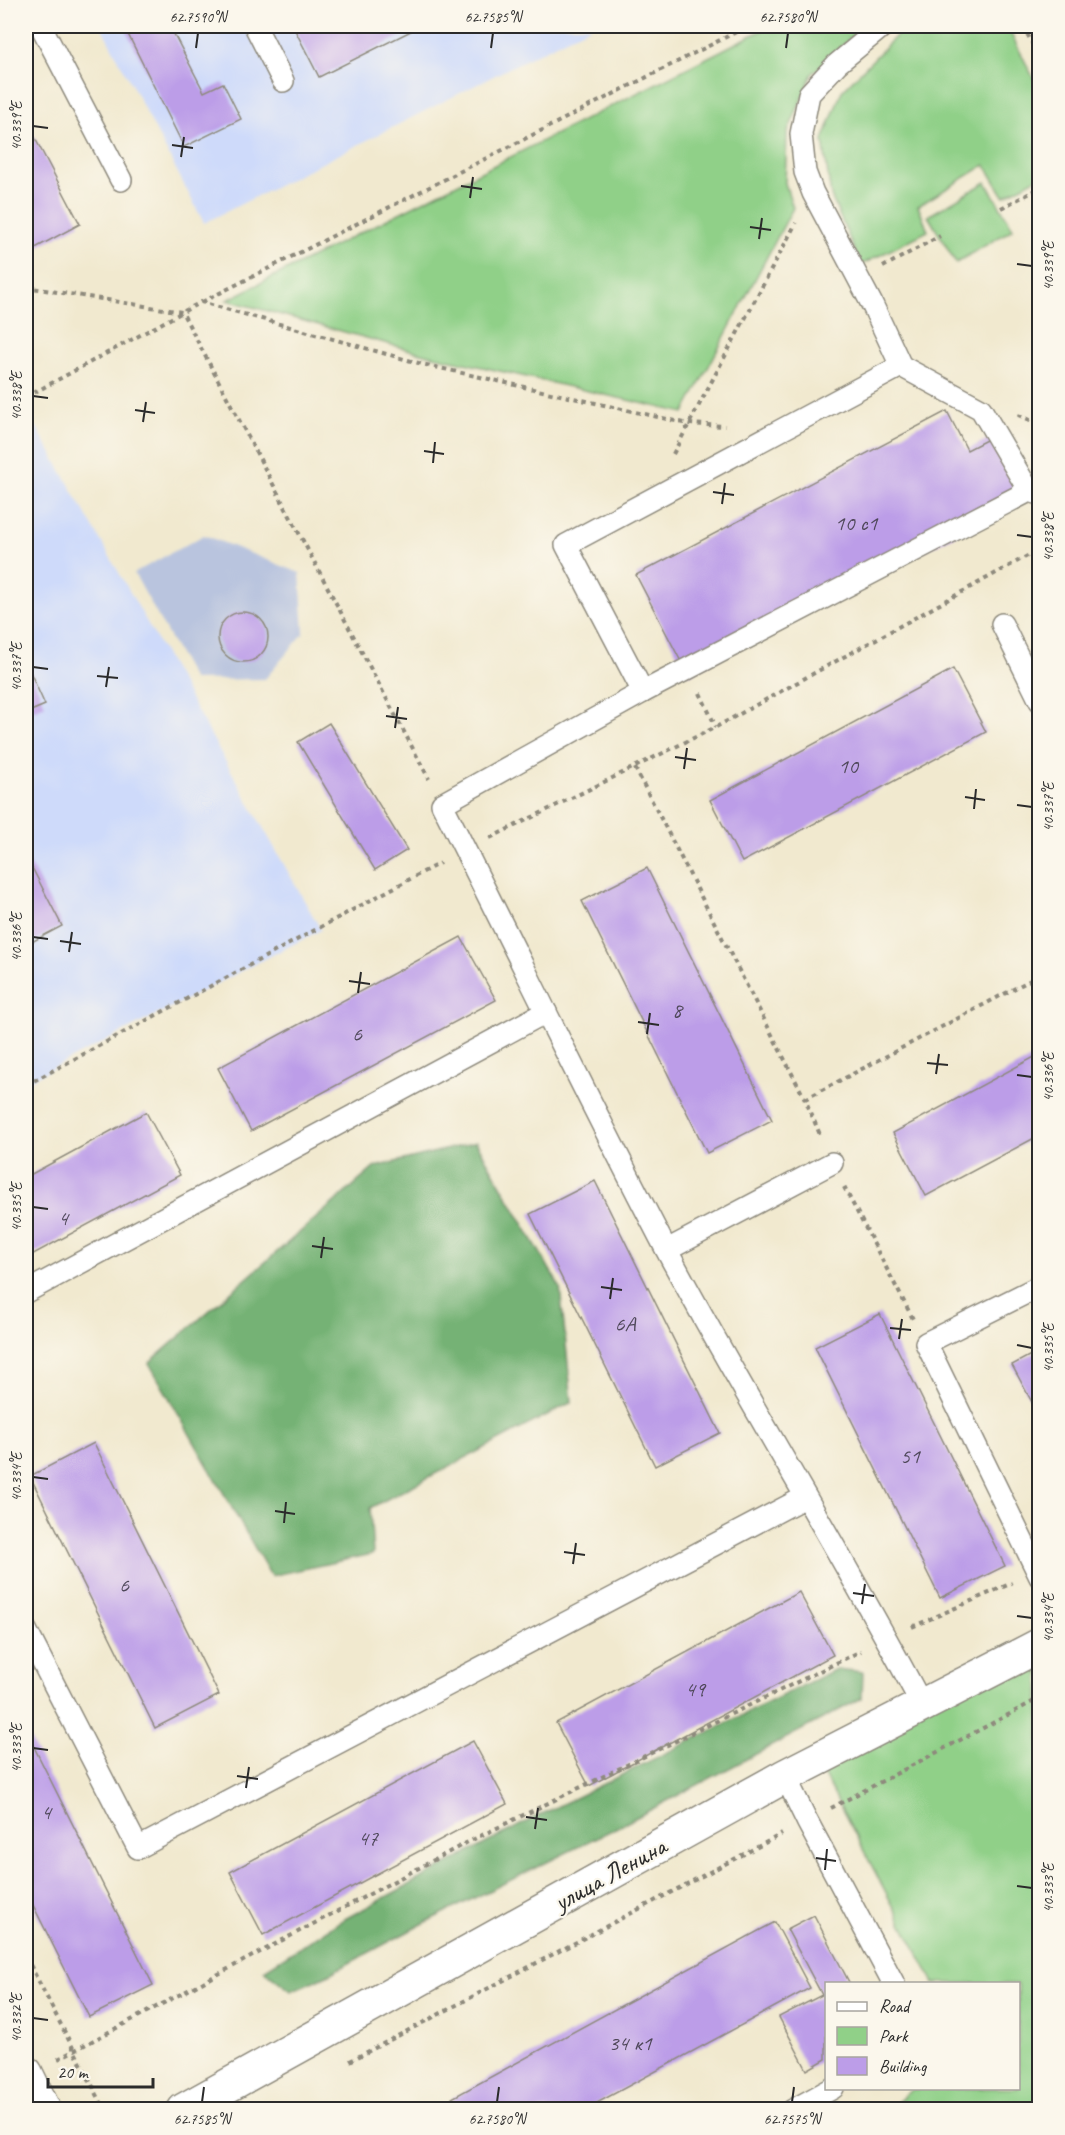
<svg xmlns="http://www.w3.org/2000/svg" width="1065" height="2135" font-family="Caveat,sans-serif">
	<rect width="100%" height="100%" fill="#fbf7ec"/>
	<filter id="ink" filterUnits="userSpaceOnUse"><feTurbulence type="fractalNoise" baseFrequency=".0167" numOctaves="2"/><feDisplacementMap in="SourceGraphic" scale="12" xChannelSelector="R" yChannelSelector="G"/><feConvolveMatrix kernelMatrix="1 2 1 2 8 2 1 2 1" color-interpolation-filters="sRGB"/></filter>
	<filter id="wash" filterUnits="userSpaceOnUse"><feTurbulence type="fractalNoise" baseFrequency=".008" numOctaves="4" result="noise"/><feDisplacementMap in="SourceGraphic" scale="24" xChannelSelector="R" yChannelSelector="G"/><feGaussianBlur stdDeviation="1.35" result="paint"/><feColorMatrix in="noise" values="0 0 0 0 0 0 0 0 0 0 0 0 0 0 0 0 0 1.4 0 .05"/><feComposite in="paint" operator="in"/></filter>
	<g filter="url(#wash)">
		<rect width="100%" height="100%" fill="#f1e9cf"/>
		<g fill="#cedafa">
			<path d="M101,26H592L204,223Z"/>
			<path d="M36,426L321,930L26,1082V431Z"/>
		</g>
		<path fill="#b9c4de" d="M204,535L300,573L304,633L265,679L193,680L134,573Z"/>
		<g fill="#90d088" stroke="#5e7e5a" stroke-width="1.5">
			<path d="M770,26H863L812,74L787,134L785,183L793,208L684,413L425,354L227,300Z"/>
			<path d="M906,26H1007L1039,89V177L1004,196L985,165L918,206L928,231L861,265L831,196L823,140L842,91Z"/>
			<path d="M986,182L1013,229L956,263L928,216Z"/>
			<path d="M1039,1645V2109H890L912,2089L1018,2088V1984L934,1983L813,1755Z"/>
		</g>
		<g fill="#74b274" stroke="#506e50" stroke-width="1.5">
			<path d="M476,1142L560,1287L572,1402L370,1508L373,1554L271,1576L149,1363L375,1167Z"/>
			<path d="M836,1669L863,1672L862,1698L618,1827L428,1921L325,1976L291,1991L264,1970L341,1921L526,1822Z"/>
		</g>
		<g id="blocks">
			<g fill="#bc9de8">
				<path d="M124,26H189L174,34L204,92L223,83L241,119L184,147Z"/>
				<path d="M293,26H408L411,31L319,77Z"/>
				<path d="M26,121L80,224L26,253Z"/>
				<path d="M947,411L967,450L990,438L1031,495L688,675L636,575Z"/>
				<circle cx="243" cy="637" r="25"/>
				<path d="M26,663L45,705L26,713Z"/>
				<path d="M953,669L986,732L742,862L710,800Z"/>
				<path d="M329,723L407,850L375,870L298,742Z"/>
				<path d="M26,856L62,926L26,945Z"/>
				<path d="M647,868L772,1120L707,1153L582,901Z"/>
				<path d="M461,937L496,1000L251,1131L218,1068Z"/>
				<path d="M1040,1054V1135L926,1196L893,1133Z"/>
				<path d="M146,1112L180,1175L26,1258V1177Z"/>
				<path d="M595,1181L720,1433L655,1466L530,1214Z"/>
				<path d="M880,1314L1005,1566L940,1598L815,1347Z"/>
				<path d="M1040,1350V1417L1012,1365Z"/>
				<path d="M94,1443L219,1695L155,1728L30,1476Z"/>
				<path d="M799,1592L833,1655L589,1786L556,1723Z"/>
				<path d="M26,1733H27L153,1985L89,2017L26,1891Z"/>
				<path d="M473,1741L507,1804L263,1935L230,1872Z"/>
				<path d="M814,1915L850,1984H826V2059L807,2070L779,2017L822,1995L787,1929Z"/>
				<path d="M775,1922L810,1988L584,2110H458L452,2098Z"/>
			</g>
		</g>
	</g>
	<g filter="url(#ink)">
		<use href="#blocks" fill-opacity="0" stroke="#8e8a7d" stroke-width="1.5"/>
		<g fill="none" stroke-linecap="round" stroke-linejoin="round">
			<g stroke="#8e8a7d" stroke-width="24">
				<g id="service">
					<path d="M41,26L121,180"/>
					<path d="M255,26L283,81"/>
					<path d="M883,26L837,64L809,94L801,134L805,172L813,193L873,306L901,366L981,409L1029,491"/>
					<path d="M1002,624L1040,701"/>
					<path d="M643,692L566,545L901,366"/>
					<path d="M667,1250L832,1163"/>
					<path d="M1040,1286L926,1343L1040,1577"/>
					<path d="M26,1292L546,1012"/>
					<path d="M26,1630L138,1848L805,1497"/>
					<path d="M922,1705C841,1551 748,1403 666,1249C589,1102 517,952 442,804L643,692L1029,491L1040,494"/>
					<path d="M785,1776L807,1821L894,1984"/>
					<path d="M793,2110L833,2088"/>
				</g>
			</g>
			<g stroke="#8e8a7d" stroke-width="36">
				<g id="tertiary">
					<path d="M26,2073L44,2110"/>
					<path d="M184,2110L785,1776L1040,1645"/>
				</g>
			</g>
			<g stroke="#8e8a7d" stroke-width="4" stroke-dasharray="4.5 4.5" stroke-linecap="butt">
				<path d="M1023,26L1040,58"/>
				<path d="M1001,208L1040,188"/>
				<path d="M883,267L940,236"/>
				<path d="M26,287L182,312L429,779"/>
				<path d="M202,302L748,26"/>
				<path d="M26,397L201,302L422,364L689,424L725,426"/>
				<path d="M1018,415L1040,424"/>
				<path d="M673,454L796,223"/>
				<path d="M700,693L716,727"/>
				<path d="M635,768L805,1099L821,1137"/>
				<path d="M490,838L716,727L1040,549"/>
				<path d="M26,1085L440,863"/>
				<path d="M805,1099L1040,975"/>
				<path d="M844,1187L913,1319"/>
				<path d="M912,1627L1012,1583"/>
				<path d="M831,1808L1040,1698"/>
				<path d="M26,1957L105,2110"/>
				<path d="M58,2059L466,1843L861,1651"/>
				<path d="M350,2061L782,1834"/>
			</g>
			<use href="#service" stroke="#fff" stroke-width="21"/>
			<use href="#tertiary" stroke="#fff" stroke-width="33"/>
		</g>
	</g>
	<path fill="none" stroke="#2b2b2b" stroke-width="2" d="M196,48L198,33M491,48L493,33M786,48L788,33M33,126L48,128M172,145L193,148M181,157L184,137M461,186L482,189M470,198L473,177M750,227L771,230M759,239L762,218M1017,264L1032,266M33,396L48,398M135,410L155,413M143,422L146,402M424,451L444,454M433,463L435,442M713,492L734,495M722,504L725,483M1017,535L1032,537M33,667L48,669M97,676L118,678M106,687L109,667M386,716L407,719M395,728L398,707M675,757L696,760M684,769L687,748M965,797L985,800M1017,805L1032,807M974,809L976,789M33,937L48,939M60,941L81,944M69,952L72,932M349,981L370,984M358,993L361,972M638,1022L659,1025M647,1034L650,1013M927,1063L948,1065M936,1074L939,1054M1017,1075L1032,1077M33,1207L48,1209M312,1246L333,1249M321,1258L324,1237M601,1287L622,1290M610,1299L613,1278M890,1328L911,1330M899,1339L902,1319M1017,1345L1032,1348M33,1477L48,1479M275,1511L295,1514M284,1523L286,1502M564,1552L585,1555M573,1564L576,1543M853,1593L874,1596M862,1604L865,1584M1017,1616L1032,1618M33,1748L48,1750M237,1776L258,1779M246,1788L249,1767M526,1817L547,1820M535,1829L538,1808M816,1858L836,1861M825,1870L827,1849M1017,1886L1032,1888M33,2018L48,2020M202,2102L204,2087M497,2102L499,2087M792,2102L794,2087"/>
	<g text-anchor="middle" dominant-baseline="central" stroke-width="4.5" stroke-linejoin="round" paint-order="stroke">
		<g font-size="22" fill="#4f485a">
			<text x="856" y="523">10 с1</text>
			<text x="848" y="766">10</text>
			<text x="677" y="1010">8</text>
			<text x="357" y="1034">6</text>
			<text x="63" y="1218">4</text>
			<text x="625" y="1324">6А</text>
			<text x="910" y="1456">51</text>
			<text x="124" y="1585">6</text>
			<text x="695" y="1689">49</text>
			<text x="46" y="1812">4</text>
			<text x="368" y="1838">47</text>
			<text x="630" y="2043">34 к1</text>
		</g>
		<g font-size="26" fill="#2b2b2b" stroke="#fbf7ec">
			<text transform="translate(610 1874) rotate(-29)">улица Ленина</text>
		</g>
	</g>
	<rect width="1065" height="2135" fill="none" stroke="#fbf7ec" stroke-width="66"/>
	<rect x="825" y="1982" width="195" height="108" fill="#fbf7ec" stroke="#a8a59f" stroke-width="1.5"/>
	<rect x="837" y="2002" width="30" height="9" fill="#ffffff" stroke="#a8a59f" stroke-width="1.5"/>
	<text x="879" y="2012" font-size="18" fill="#2b2b2b">Road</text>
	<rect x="837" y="2027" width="30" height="18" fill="#90d088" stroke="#a8a59f" stroke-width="1.5"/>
	<text x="879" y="2042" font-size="18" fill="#2b2b2b">Park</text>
	<rect x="837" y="2057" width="30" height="18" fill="#bc9de8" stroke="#a8a59f" stroke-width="1.5"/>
	<text x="879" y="2072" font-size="18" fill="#2b2b2b">Building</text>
	<path d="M48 2078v9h105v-9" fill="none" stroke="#2b2b2b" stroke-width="3"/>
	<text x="57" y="2078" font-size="18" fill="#2b2b2b" stroke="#fbf7ec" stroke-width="4.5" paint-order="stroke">20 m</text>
	<rect x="33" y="33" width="999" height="2069" fill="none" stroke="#2b2b2b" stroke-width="2"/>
	<g font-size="15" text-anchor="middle" fill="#2b2b2b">
		<text x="198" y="22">62.7590°N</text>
		<text x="493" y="22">62.7585°N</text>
		<text x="788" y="22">62.7580°N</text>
		<text transform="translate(16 126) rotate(-90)" y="5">40.339°E</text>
		<text transform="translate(1048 266) rotate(-90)" y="5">40.339°E</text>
		<text transform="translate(16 396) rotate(-90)" y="5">40.338°E</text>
		<text transform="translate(1048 537) rotate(-90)" y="5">40.338°E</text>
		<text transform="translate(16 667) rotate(-90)" y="5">40.337°E</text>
		<text transform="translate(1048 807) rotate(-90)" y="5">40.337°E</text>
		<text transform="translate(16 937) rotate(-90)" y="5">40.336°E</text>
		<text transform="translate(1048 1077) rotate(-90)" y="5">40.336°E</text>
		<text transform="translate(16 1207) rotate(-90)" y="5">40.335°E</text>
		<text transform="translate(1048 1348) rotate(-90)" y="5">40.335°E</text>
		<text transform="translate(16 1477) rotate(-90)" y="5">40.334°E</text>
		<text transform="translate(1048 1618) rotate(-90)" y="5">40.334°E</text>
		<text transform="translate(16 1748) rotate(-90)" y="5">40.333°E</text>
		<text transform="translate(1048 1888) rotate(-90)" y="5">40.333°E</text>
		<text transform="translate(16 2018) rotate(-90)" y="5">40.332°E</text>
		<text x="202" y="2124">62.7585°N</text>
		<text x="497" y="2124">62.7580°N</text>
		<text x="792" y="2124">62.7575°N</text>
	</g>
</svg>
